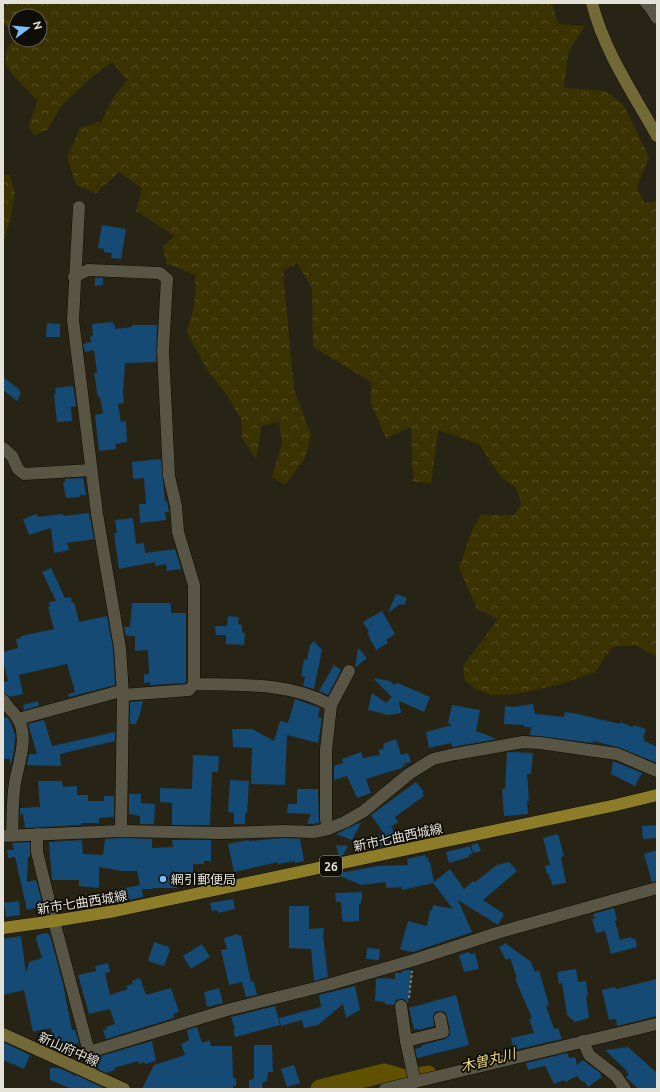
<svg xmlns="http://www.w3.org/2000/svg" width="660" height="1092" font-family="Ubuntu,'Noto Sans JP',sans-serif">
	<defs>
		<pattern id="forest-crowns" width="20" height="18" patternUnits="userSpaceOnUse"><rect width="20" height="18" fill="#3b3202"/><path d="M2 6a3 3 0 1 1 6 0M12 15a3 3 0 1 1 6 0" fill="none" stroke="#574f26"/></pattern>
	</defs>
	<rect width="100%" height="100%" fill="#272415"/>
	<g fill="url(#forest-crowns)">
		<path d="M6,3H552L558,24L585,26L568,53L564,88L605,91L623,104L649,157L637,188L645,203L657,201V657L635,645L612,647L595,672L561,684L517,694L490,695L476,689L465,681L463,666L498,619L477,609L459,568L472,530L481,515H514L521,504L517,489L500,476L479,444L438,430L431,484L413,481L411,427L386,438L371,404V382L313,347L312,288L297,263L283,271L294,389L311,435L305,458L285,485L272,477L282,443L279,422L262,425L256,459L242,438L241,419L225,392L208,372L187,332C193,313 197,295 195,275L166,263L163,246L175,236L136,211L142,188L119,172L96,193L76,185L67,157L80,128L102,121L113,98L127,80L112,62L91,78L62,105L47,130L34,135L28,126L38,101L17,80L5,64L7,48L16,38V40H40V16H16V35L3,23V11Z"/>
		<path d="M3,175H10L15,193L10,220L3,243Z"/>
	</g>
	<g fill="none" stroke-linecap="round" stroke-linejoin="round">
		<path stroke="#5f5100" stroke-width="19" d="M320,1089L384,1073L405,1079L428,1075"/>
	</g>
	<g fill="#144a74">
		<path d="M102,225L126,229L121,259L111,258L112,253L104,252V249L98,248Z"/>
		<path d="M95,278H103V285L95,286Z"/>
		<path d="M113,322V325H115V329L132,327V325H157L156,362L125,363L123,393L124,403L118,404L121,422L126,421L127,442L115,444L116,449L99,451L95,415L103,413L100,397H98L94,373H97L94,350L85,352L83,344L91,342L90,337L93,335L92,324Z"/>
		<path d="M47,323L60,324V337H46Z"/>
		<path d="M3,377L20,390L19,392L21,393L17,401L3,390Z"/>
		<path d="M73,386L76,406L71,407L72,421L57,422L54,394L56,393L55,388Z"/>
		<path d="M161,459L165,502L167,501L169,512H165L166,520L140,523L139,504H146L144,478L133,479L132,462Z"/>
		<path d="M83,478L86,495H80V497L66,498L63,483L65,482V479Z"/>
		<path d="M89,513L94,539L67,543L69,550L54,553L51,528L29,535L23,519L37,514L38,517L62,514L64,516Z"/>
		<path d="M133,518L136,544L144,543L145,553L175,549L181,569L167,571L166,564L155,566V562L119,569L114,533H117L115,520Z"/>
		<path d="M51,568L65,598L71,597L72,603L74,602L79,622L107,616L113,649L115,685L69,697L68,694L75,692L67,664L19,675L23,694L10,697L4,693L3,688V682L8,681L3,661V652L18,648L16,639L21,638V636L54,629L48,607L50,606L49,602L56,601L42,572Z"/>
		<path d="M396,594L407,598L404,605L400,604L388,613Z"/>
		<path d="M132,603H170L171,604V613H186V681L185,683L150,685V682L144,683V674H149L148,650L135,651V636H126L124,627H130Z"/>
		<path d="M382,611L395,634L386,640L388,643L376,650L369,637H370L367,633L369,632L363,622Z"/>
		<path d="M228,616L239,617L238,624L242,625V632L245,633L244,645L226,644V635H216L215,626H227Z"/>
		<path d="M314,641L322,650L314,689L303,686L305,677L301,676L304,659L307,660L310,645Z"/>
		<path d="M358,648L367,658L356,667H355Z"/>
		<path d="M334,665L341,670L328,695L319,691Z"/>
		<path d="M373,678L390,681L394,685L398,683L430,697L424,712L399,701L401,713L389,715L368,710L372,693L386,703L392,697Z"/>
		<path d="M295,699L320,708L318,717L322,718L318,743L287,735L285,785L251,784L252,748L233,747L232,729H252L274,741L280,721L288,723Z"/>
		<path d="M38,701L39,706L24,710L23,705Z"/>
		<path d="M143,701L140,714L136,724H130V702Z"/>
		<path d="M533,704L535,714L564,717L565,712L573,713L620,724V722L633,727L634,725L646,729L643,738L645,739L644,741L657,747V763L618,747L593,741V743L530,735L531,727H524V725L504,724L505,706L514,707Z"/>
		<path d="M452,705L480,710L476,731L497,739L452,747L451,743L429,748L426,732L452,725L448,723Z"/>
		<path d="M7,717L11,723L15,735L14,750L11,764H10V759H3V718Z"/>
		<path d="M44,720L52,746L115,732V741L60,754L61,766L27,765L29,754H37L28,724Z"/>
		<path d="M396,739L401,755L408,753L411,762L404,764L405,766L401,767L402,768L366,779L371,793L357,798L347,776L334,780V766L343,763L342,759L361,752L363,758L380,755L378,750L384,748L383,744Z"/>
		<path d="M507,752L533,753L531,774H527L529,801H527L528,814L504,816L502,789H505Z"/>
		<path d="M193,755L219,756L218,772H212L210,825H172V803L160,802V788L192,789Z"/>
		<path d="M613,761L642,773L635,786L611,774Z"/>
		<path d="M230,780L249,781L247,813H245V824H234V813L228,812Z"/>
		<path d="M38,781H62L63,787L77,786V795H88V801H104V796H114V817L99,818V823H81V825L25,828L23,814L20,815V808L40,807Z"/>
		<path d="M416,782L424,792L422,793L424,796L395,817L398,822L391,827L395,832L388,837L390,839L381,846L375,838L383,832L371,815Z"/>
		<path d="M297,789H318L319,823L312,824L307,823L311,814L287,813L288,804H297Z"/>
		<path d="M129,794H141V803L155,804L154,824H140V816L129,814Z"/>
		<path d="M361,823L352,840L336,834L356,824Z"/>
		<path d="M657,825V838L643,839L642,826Z"/>
		<path d="M558,834L564,856L561,857L566,883L552,885L551,879H550L548,873L547,874L545,866L550,865L543,838Z"/>
		<path d="M121,838L152,839V848L173,847L172,840H211V861H204V864H193V884H177V888H153V889H142L143,897L110,904L107,892L140,885L137,871H121L99,867V888L79,886V880H52L49,842L82,840L83,854L103,855L105,839Z"/>
		<path d="M284,838L300,839L304,861L295,863V861L278,864V862L234,872L228,844L248,840L250,841Z"/>
		<path d="M30,842V856L28,857L27,882L36,880L43,906L27,910L15,857L8,858L7,850H14L12,843Z"/>
		<path d="M478,843L481,851L473,853L471,845Z"/>
		<path d="M336,845L348,846L343,855L339,856Z"/>
		<path d="M470,846L472,854L469,855V857L449,863L446,852Z"/>
		<path d="M657,850V881L652,882L644,854Z"/>
		<path d="M425,855L426,858H428L429,862H430L434,882L450,869L464,889L473,881L475,882L497,865L509,862L517,871L483,900L504,914L498,925L458,900L472,932L413,952L402,950L400,949L408,921L427,926L430,910L432,911L433,905L453,909L433,883L402,890V887L386,888V882L361,885L335,874L377,866L408,865L407,859Z"/>
		<path d="M362,892V900H361V904H359V921L343,922V919H342L341,902H336L335,893Z"/>
		<path d="M233,899L235,909L218,913L217,910L212,911L210,903Z"/>
		<path d="M19,901L20,915L6,917L4,903Z"/>
		<path d="M289,906H309V929L324,928L323,936L328,977L314,981L311,949L289,948Z"/>
		<path d="M614,908L617,920L615,921L620,940L631,937L632,939L635,938L637,947L611,954L605,931L596,933L592,919H595L593,914Z"/>
		<path d="M46,933L50,935L63,984L72,1030H75L79,1043L55,1048L51,1028L33,1032L24,990L3,995V939L21,936L26,973L29,962L42,958L36,939L37,935Z"/>
		<path d="M238,934L239,936L241,935L251,982H254L257,995L246,997L242,982L229,985L221,950L227,949L224,938Z"/>
		<path d="M154,942L169,947V950H170L164,966L148,961Z"/>
		<path d="M504,942L531,962L535,972L539,970L549,1005L546,1006L554,1029L558,1028L562,1039L514,1050L511,1038L534,1033L529,1019L532,1018L515,979L517,978L510,958L506,960L499,947L505,944Z"/>
		<path d="M202,944L210,957L191,969L183,956Z"/>
		<path d="M367,948L380,949L379,960L366,959Z"/>
		<path d="M469,952L470,954L475,953L479,969L464,972L459,955Z"/>
		<path d="M108,963L110,972L105,973L110,995L128,989L126,986L133,984L132,981L140,978L146,995L171,988L179,1012L173,1014L174,1018L106,1039L103,1030L107,1029L106,1027L115,1024L110,1009L89,1014L78,975L96,971L95,966Z"/>
		<path d="M576,969L578,982L586,981L588,996H586L589,1018L575,1022L567,1015L562,983L559,984L557,972Z"/>
		<path d="M407,970H411L408,1004L404,999H400L396,1000L394,1005L385,1004V1002L375,1001L376,979L380,978L395,979V973H402V971Z"/>
		<path d="M657,979V1016L617,1026L616,1019L609,1020L602,990L615,987L616,989Z"/>
		<path d="M355,986L360,1010L346,1018L343,1004L318,1025L304,1028L302,1020L281,1026L279,1018L321,1007L319,995Z"/>
		<path d="M219,988L223,1003L207,1007L204,992Z"/>
		<path d="M456,995L469,1045L417,1058L415,1049L422,1047V1045L445,1039L450,1035V1030L446,1013L443,1011H439L435,1012L433,1016L434,1026L418,1030L417,1029H414L409,1008Z"/>
		<path d="M275,1006L280,1025L235,1037L233,1029H235L231,1017Z"/>
		<path d="M197,1027L202,1043L210,1040L211,1046H232L233,1078H236V1086H233V1089H142L154,1065L185,1055L181,1044L189,1040L187,1030Z"/>
		<path d="M152,1041L156,1061L145,1064L144,1062L139,1064L138,1061L114,1068L115,1070L106,1073L98,1069L97,1057Z"/>
		<path d="M3,1042L30,1055L24,1069L3,1060Z"/>
		<path d="M254,1045H272L273,1072H268L267,1081L263,1082L262,1089H249V1080L254,1079Z"/>
		<path d="M628,1047L657,1073V1089H638L626,1077L629,1074L626,1072L627,1071L605,1050Z"/>
		<path d="M567,1053L569,1058L575,1057L577,1065L583,1060L599,1072L602,1077L588,1087L584,1081L582,1082L577,1076L565,1082L564,1080L554,1084L545,1066L528,1070L526,1063Z"/>
		<path d="M294,1065L300,1083L287,1087L281,1069Z"/>
		<path d="M50,1068H59L73,1074V1076L76,1075L106,1089H72L50,1080Z"/>
	</g>
	<g fill="none" stroke-linecap="round" stroke-linejoin="round">
		<g stroke="#100d02" stroke-width="13">
			<g id="street">
				<path d="M646,3L650,7L657,18"/>
				<path d="M79,207L73,320L97,514L120,648L123,695L121,831"/>
				<path d="M3,448L12,456L18,469L24,474L91,470"/>
				<path d="M194,684C240,685 289,682 331,705"/>
				<path d="M3,700C7,707 14,712 18,719C29,738 18,764 15,783C12,800 13,818 12,835"/>
				<path d="M18,719L117,692L123,695L189,690L194,684V585L178,532L176,506L169,476L163,351L167,279L160,273L88,270L74,277"/>
				<path d="M328,829L326,819V750L331,705L349,671"/>
				<path d="M37,834V852L54,921L89,1052L91,1066L89,1072"/>
				<path d="M3,836L121,831L222,833L284,831L313,832L328,829L345,822L364,811L409,774L433,759L455,754L523,742L540,743L617,754L657,771"/>
				<path d="M401,1006L406,1041L415,1082"/>
				<path d="M406,1041L443,1032L440,1018"/>
				<path d="M583,1041L589,1055L616,1076L625,1089"/>
				<path d="M89,1052L227,1010L331,984L414,960L500,932L657,888"/>
				<path d="M385,1089L657,1024"/>
			</g>
		</g>
		<g stroke="#100d02" stroke-width="13">
			<g id="secondary">
				<path d="M592,3C604,51 633,93 657,136"/>
				<path d="M3,1034L124,1089"/>
			</g>
		</g>
		<g stroke="#100d02" stroke-width="13">
			<path id="primary" d="M3,928L54,921L115,911L616,805L657,795"/>
		</g>
		<path stroke="#7f7c70" stroke-width="2" stroke-dasharray="3 2" stroke-linecap="butt" d="M409,998L412,971"/>
		<use href="#street" stroke="#585545" stroke-width="12"/>
		<use href="#secondary" stroke="#726937" stroke-width="12"/>
		<use href="#primary" stroke="#8d7d28" stroke-width="12"/>
	</g>
	<circle fill="#7cbef9" stroke="#0f0d07" stroke-width="1.5" cx="163" cy="879" r="4"/>
	<g text-anchor="middle" dominant-baseline="central" stroke-width="3.5" stroke-linejoin="round" paint-order="stroke">
		<rect fill="#0f0d07" stroke="#a3a199" stroke-width="1" x="320" y="856" width="22" height="20" rx="3"/>
		<g font-size="12" font-weight="bold" fill="#e3e1d8">
			<text x="331" y="866">26</text>
		</g>
		<g font-size="13" fill="#e3e1d8" stroke="#0f0d07">
			<text transform="translate(398 837) rotate(-12)">新市七曲西城線</text>
			<text transform="translate(82 902) rotate(-9)">新市七曲西城線</text>
			<text transform="translate(69 1049) rotate(24)">新山府中線</text>
		</g>
		<g font-size="13" fill="#e3e1d8" stroke="#0f0d07" text-anchor="start">
			<text x="171" y="879">網引郵便局</text>
		</g>
		<g font-size="14" font-style="italic" fill="#f3de7d" stroke="#0f0d07">
			<text transform="translate(488 1060) rotate(-14)">木曽丸川</text>
		</g>
	</g>
	<rect width="660" height="1092" fill="none" stroke="#e3e1d8" stroke-width="8"/>
	<g transform="translate(28 28) rotate(74)"><circle r="19" fill="#0f0d07" stroke="#64625b"/>
	<path d="M0-3L7 15L0 10L-7 15Z" fill="#7cbef9"/>
	<text y="-6" font-size="11" font-weight="bold" text-anchor="middle" fill="#e3e1d8">N</text>
	</g>
</svg>
